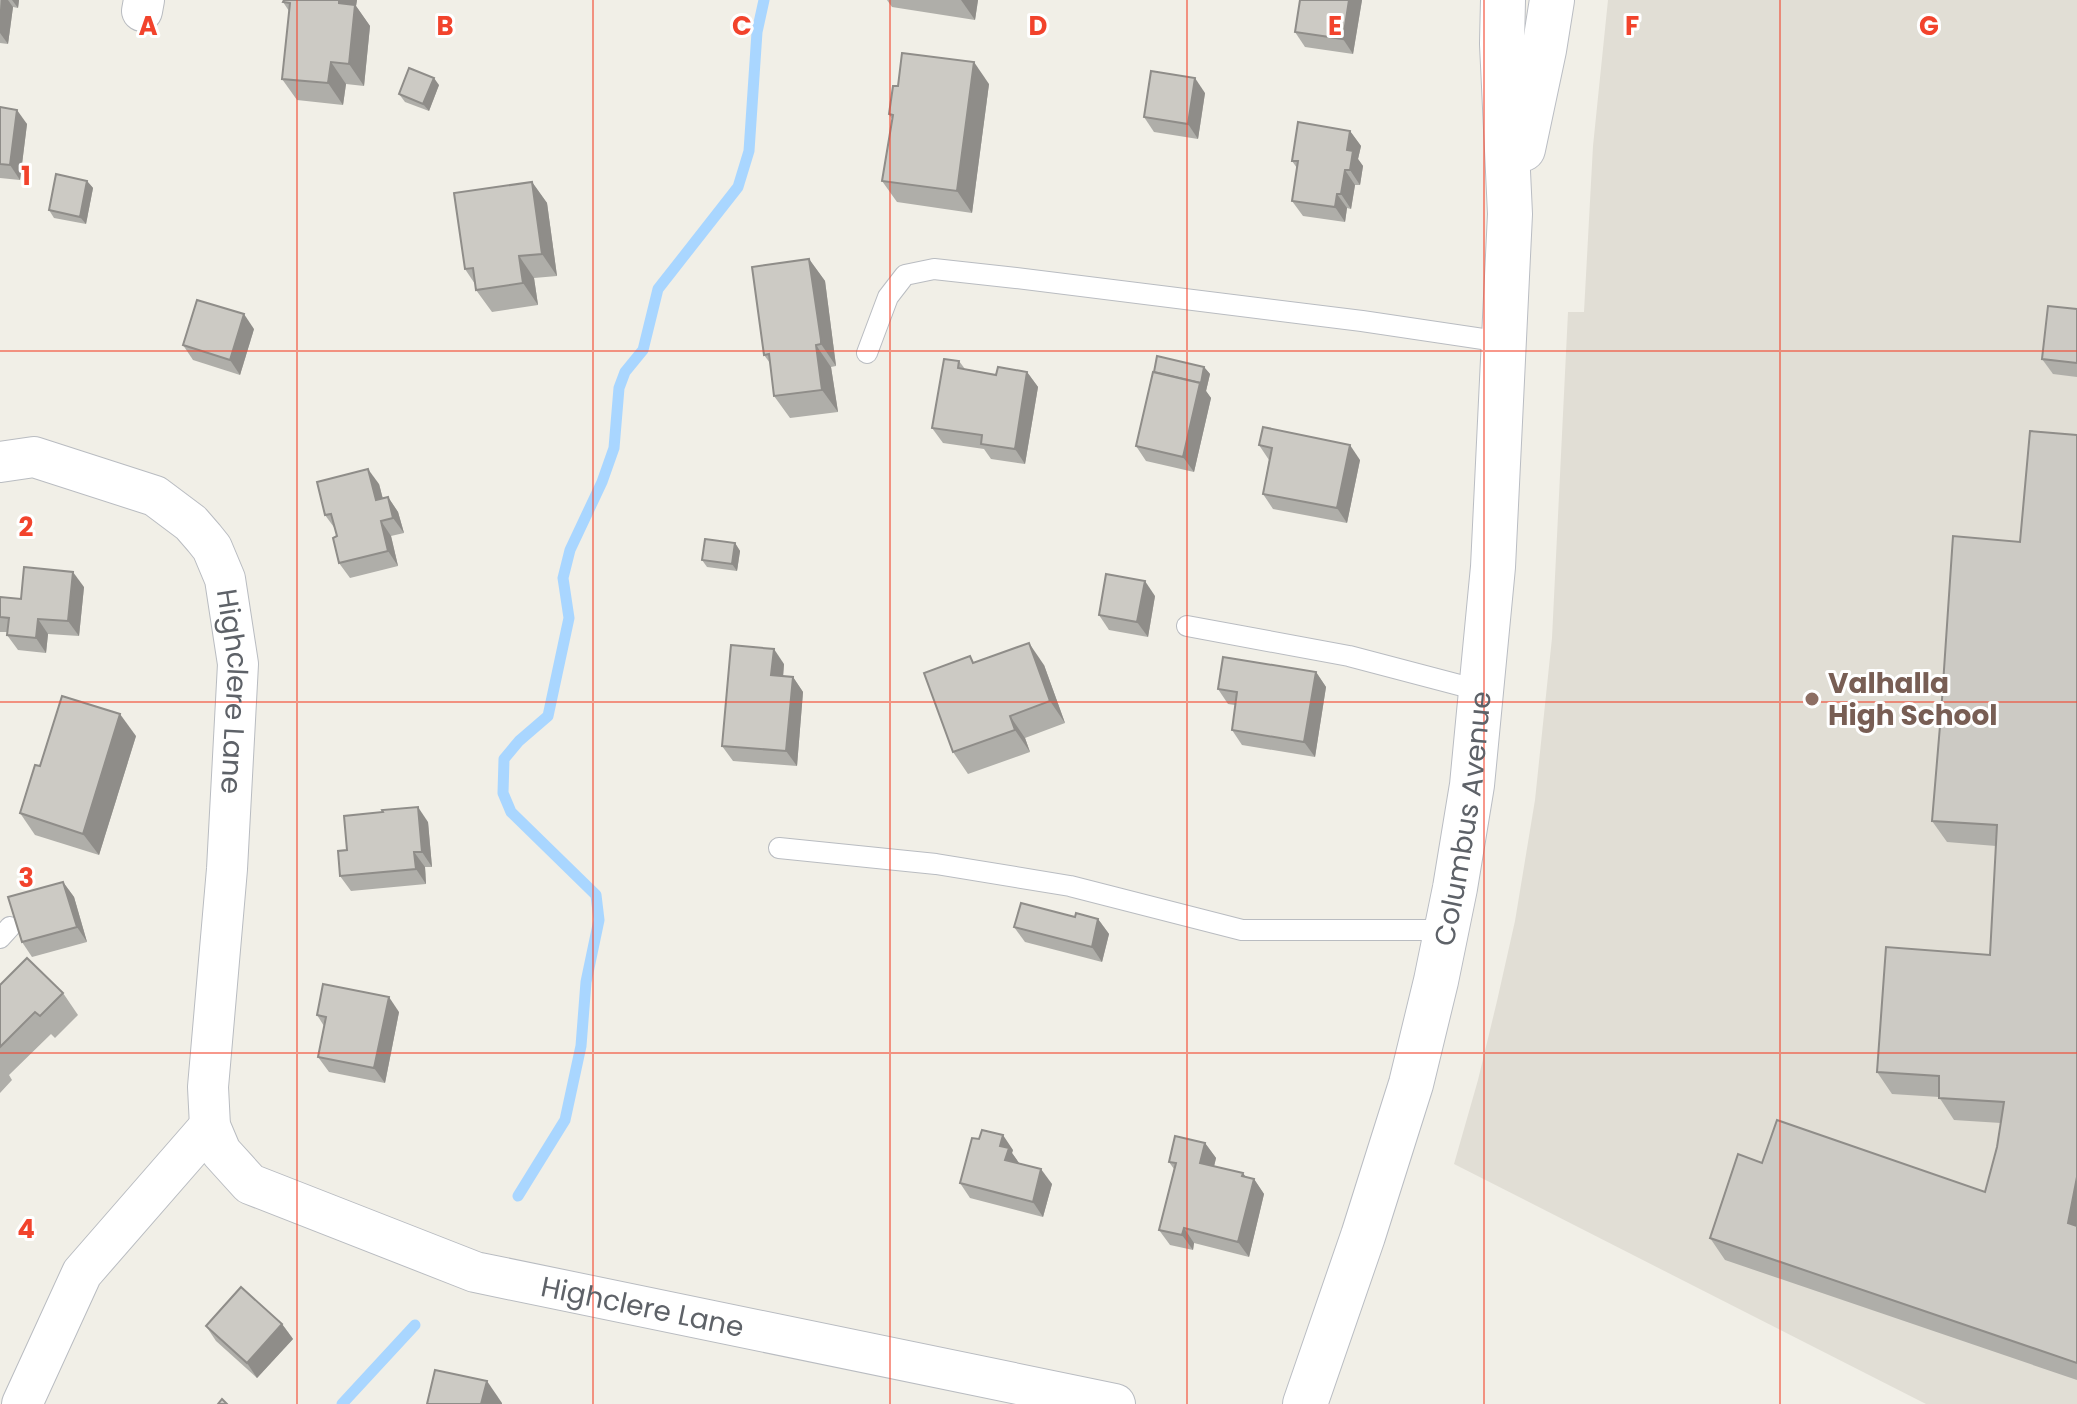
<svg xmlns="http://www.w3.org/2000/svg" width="2077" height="1404" font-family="Poppins,sans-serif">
	<rect width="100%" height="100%" fill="#f1efe7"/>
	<path fill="#e1ded5" d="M1608,0H2077V1404H1926L1454,1164L1478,1080L1497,1001L1515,921L1535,800L1552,638L1568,312H1584L1593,146Z"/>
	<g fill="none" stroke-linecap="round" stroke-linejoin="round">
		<g stroke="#a9d6ff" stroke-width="11">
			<path d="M518,1196L565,1120L581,1046L586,982L599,920L596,895L511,812L503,793L504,759L519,741L548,716L569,618L563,578L570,550L602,482L614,448L619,388L625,372L643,350L658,289L738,187L749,151L757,32L764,0"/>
			<path d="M342,1404L415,1325"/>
		</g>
		<g stroke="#b9bcc1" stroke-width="22">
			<g id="lane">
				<path d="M867,353L888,297L905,275L934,269L1016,278L1362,321L1503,342"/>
				<path d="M1187,626L1349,656L1482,691"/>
				<path d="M779,848L936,864L1070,886L1242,930H1447"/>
				<path d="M0,938L10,927"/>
			</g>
		</g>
		<g stroke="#b9bcc1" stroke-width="42">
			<g id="street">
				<path d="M142,11L144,0"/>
				<path id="s1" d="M0,462L34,457L155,496L191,523L204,538L212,548L225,579L238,664L227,869L208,1087L210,1126L221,1152L250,1184L475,1272L1115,1404"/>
				<path d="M22,1404L82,1273L210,1126"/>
			</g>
		</g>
		<g stroke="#babdc3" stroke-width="46">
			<g id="secondary">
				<path d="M1523,149L1544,50L1552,0"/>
				<path id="s2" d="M1305,1404L1363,1236L1411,1084L1436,981L1455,888L1472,785L1493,567L1510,214L1502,44L1503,0"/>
			</g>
		</g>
		<use href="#lane" stroke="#fff" stroke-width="20"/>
		<use href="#street" stroke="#fff" stroke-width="40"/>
		<use href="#secondary" stroke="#fff" stroke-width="44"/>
	</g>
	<g fill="#afaea9">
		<path d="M0,0H19L18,8L13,7L8,44L0,43Z"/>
		<path d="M357,0L356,6L370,26L364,86L346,84L343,105L297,100L282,79L289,11L283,2Z"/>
		<path d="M887,0H978L975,20L892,7Z"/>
		<path d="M1300,0H1362L1353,54L1305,47L1295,32Z"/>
		<path d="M989,84L972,213L897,202L882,181L892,119L889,114L898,86Z"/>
		<path d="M439,85L429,111L405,102L399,94Z"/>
		<path d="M1205,93L1198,139L1154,132L1144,117Z"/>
		<path d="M0,107L27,124L20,180L0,178Z"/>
		<path d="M1350,131L1361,146L1358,159L1363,166L1360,185H1355L1351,209L1347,208L1345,222L1303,216L1292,201L1297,168L1292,161Z"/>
		<path d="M87,181L93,188L86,224L54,218L49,210Z"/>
		<path d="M532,182L547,203L557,276L534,278L538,305L492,312L476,290L475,284L465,269Z"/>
		<path d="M809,259L825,281L836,366L831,367L838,412L790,418L774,396L770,363L764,355Z"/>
		<path d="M2077,309V377L2053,374L2042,359Z"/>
		<path d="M254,329L240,375L193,360L183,345Z"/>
		<path d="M959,361L965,369L996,375L1027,372L1038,387L1025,464L991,459L984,449L943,443L932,428Z"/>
		<path d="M1204,367L1210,374L1206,391L1211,398L1194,472L1146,461L1136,446Z"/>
		<path d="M2077,435V1380L1725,1260L1710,1238L1762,1163L1985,1192L1997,1147L2001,1123L1954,1120L1939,1097L1892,1094L1877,1072L1990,955L1996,846L1947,842L1932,821L1941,714L2020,542Z"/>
		<path d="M1259,445L1360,460L1347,523L1273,509L1263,494L1269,460Z"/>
		<path d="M379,484L383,499L388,497L398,512L404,533L391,536L398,566L350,578L339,563L336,530L325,515Z"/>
		<path d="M735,543L740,551L737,571L707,567L702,560Z"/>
		<path d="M84,587L79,636L48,634L46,653L18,650L7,635L8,632H0V597L21,599Z"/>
		<path d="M1155,596L1148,637L1109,630L1099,615Z"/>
		<path d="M970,656L974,663L1044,665L1065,723L1025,738L1030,752L968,774L953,752Z"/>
		<path d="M784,664L783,676L793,677L803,692L797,766L733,761L722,746Z"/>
		<path d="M1316,672L1326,687L1315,757L1242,745L1232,730L1235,705L1228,704L1218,689Z"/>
		<path d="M136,736L99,855L35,835L20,813L40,766Z"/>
		<path d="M428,822L432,867H425L426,884L351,891L340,876L347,850Z"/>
		<path d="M63,882L74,897L87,942L32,957L22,942Z"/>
		<path d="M1098,919L1109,934L1102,962L1025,942L1014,927Z"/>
		<path d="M0,985L63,993L78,1015L55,1038L51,1034L9,1075L12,1080L0,1093Z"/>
		<path d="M399,1012L385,1083L329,1072L318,1057L324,1026L317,1015Z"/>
		<path d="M1205,1143L1216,1158L1214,1167L1254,1179L1264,1194L1249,1257L1194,1243L1193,1250L1170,1245L1159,1230L1174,1169L1169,1162Z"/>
		<path d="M1013,1150L1012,1153L1019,1163L1052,1184L1043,1217L970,1198L960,1183Z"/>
		<path d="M282,1324L293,1339L257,1378L216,1341L206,1326Z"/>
	</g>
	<g fill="#8f8d89">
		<path d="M1,0H8L13,7L8,44L0,33V10Z"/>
		<path d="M12,0H19L18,8Z"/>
		<path d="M339,0H357L356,6L370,26L364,86L349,64Z"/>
		<path d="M961,0H978L975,20Z"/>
		<path d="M1349,0H1362L1353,54L1343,39Z"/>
		<path d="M331,62L346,84L343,105L328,83Z"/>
		<path d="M974,62L989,84L972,213L957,191Z"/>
		<path d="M434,78L439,85L429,111L423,104Z"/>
		<path d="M1195,78L1205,93L1198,139L1188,124Z"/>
		<path d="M17,110L27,124L20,180L10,165Z"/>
		<path d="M1350,131L1361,146L1358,159L1363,166L1360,185L1350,170L1347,150Z"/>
		<path d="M1345,170L1355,185L1351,209L1341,194Z"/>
		<path d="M87,181L93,188L86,224L80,217Z"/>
		<path d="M532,182L547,203L557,276L542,254Z"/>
		<path d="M1337,194L1347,208L1345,222L1335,207Z"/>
		<path d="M519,256L534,278L538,305L523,283Z"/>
		<path d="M809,259L825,281L836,366L821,344Z"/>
		<path d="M244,314L254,329L240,375L230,360Z"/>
		<path d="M816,345L831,367L838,412L822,390Z"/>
		<path d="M1204,367L1210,374L1206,391L1211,398L1194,472L1183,457Z"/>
		<path d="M1027,372L1038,387L1025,464L1015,449Z"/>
		<path d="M1350,445L1360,460L1347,523L1337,508Z"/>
		<path d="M368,469L379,484L387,515L376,500Z"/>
		<path d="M388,497L398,512L404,533L393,518Z"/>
		<path d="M381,521L391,536L398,566L388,551Z"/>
		<path d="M735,543L740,551L737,571L732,564Z"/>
		<path d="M73,572L84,587L79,636L68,621Z"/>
		<path d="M1145,581L1155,596L1148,637L1137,622Z"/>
		<path d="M38,619L48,634L46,653L36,638Z"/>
		<path d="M1029,643L1044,665L1065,723L1050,701Z"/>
		<path d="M774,649L784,664L782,690L771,675Z"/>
		<path d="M1316,672L1326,687L1315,757L1304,742Z"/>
		<path d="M793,677L803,692L797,766L786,751Z"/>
		<path d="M120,714L136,736L99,855L83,834Z"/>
		<path d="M1010,716L1025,738L1030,752L1015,730Z"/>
		<path d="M418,807L428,822L432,867L422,852Z"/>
		<path d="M414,852L425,867L426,884L416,869Z"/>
		<path d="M63,882L74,897L87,942L77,927Z"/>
		<path d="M1098,919L1109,934L1102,962L1092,947Z"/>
		<path d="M389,997L399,1012L385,1083L374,1068Z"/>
		<path d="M1003,1135L1013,1150L1012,1153L1019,1163L1005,1160L1000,1146Z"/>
		<path d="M1205,1143L1216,1158L1211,1178L1200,1163Z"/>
		<path d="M1041,1169L1052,1184L1043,1217L1033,1202Z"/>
		<path d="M1243,1173L1252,1186L1254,1179L1264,1194L1249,1257L1238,1242Z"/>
		<path d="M2077,1177V1236L2068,1223Z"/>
		<path d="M1184,1228L1194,1243L1193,1250L1182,1235Z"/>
		<path d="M282,1324L293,1339L257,1378L247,1363Z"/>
		<path d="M487,1381L502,1403V1404H481Z"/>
	</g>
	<g fill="#cccac4" stroke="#8f8d89" stroke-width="2">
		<path d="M284,0H339V3L355,5L349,64L331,62L328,83L282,79L290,3L283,2Z"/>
		<path d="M1300,0H1349L1343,39L1295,32Z"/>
		<path d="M902,53L974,62L957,191L882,181L893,115L889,114L893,86H898Z"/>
		<path d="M409,68L434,78L423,104L399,94Z"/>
		<path d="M1151,71L1195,78L1188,124L1144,117Z"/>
		<path d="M0,107L17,110L10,165L0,164Z"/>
		<path d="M1298,122L1350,131L1347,150L1353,151L1350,170H1345L1341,194H1337L1335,207L1292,201L1298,161H1292Z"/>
		<path d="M56,174L87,181L80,217L49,210Z"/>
		<path d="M532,182L542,254L519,256L523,283L476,290L473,268L465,269L454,193Z"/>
		<path d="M809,259L821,340V344L816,345L822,390L774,396L769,354L764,355L752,267Z"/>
		<path d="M197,300L244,314L230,360L183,345Z"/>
		<path d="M2048,306L2077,309V363L2042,359Z"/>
		<path d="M1157,356L1204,367L1201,383L1154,372Z"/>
		<path d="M944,359L959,361L958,368L996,375L998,367L1027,372L1015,449L981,444L982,435L932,428Z"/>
		<path d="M1153,372L1200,383L1183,457L1136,446Z"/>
		<path d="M1263,427L1350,445L1337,508L1263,494L1272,448L1259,445Z"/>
		<path d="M2030,431L2077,435V1177L2068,1223L2077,1226V1363L1710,1238L1738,1154L1762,1163L1777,1120L1985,1192L1997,1147L2004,1102L1939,1098V1076L1877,1072L1886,947L1990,955L1997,825L1932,821L1941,714L1953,536L2020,542Z"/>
		<path d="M368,469L376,500L388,497L393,518L381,521L388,551L339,563L333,538L337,536L331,514L325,515L317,482Z"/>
		<path d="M705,539L735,543L732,564L702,560Z"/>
		<path d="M24,567L73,572L68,621L38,619L36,638L7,635L9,618L0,617V597L21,599Z"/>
		<path d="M1106,574L1145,581L1137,622L1099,615Z"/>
		<path d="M1029,643L1050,701L1010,716L1015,730L953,752L924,673L970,656L973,663Z"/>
		<path d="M731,645L774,649L771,675L793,677L786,751L722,746Z"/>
		<path d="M1223,657L1316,672L1304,742L1232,730L1237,692L1218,689Z"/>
		<path d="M62,696L120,714L83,834L20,813L35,765L40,766Z"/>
		<path d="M418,807L422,852H414L416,869L340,876L338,851L347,850L344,816L383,812L382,810Z"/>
		<path d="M63,882L77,927L22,942L8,897Z"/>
		<path d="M1021,903L1075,917L1076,913L1098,919L1092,947L1014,927Z"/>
		<path d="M27,958L63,993L40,1016L35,1012L0,1047V985Z"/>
		<path d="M323,984L389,997L374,1068L318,1057L326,1017L317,1015Z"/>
		<path d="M982,1130L1003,1135L1000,1146L1009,1148L1005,1160L1041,1169L1033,1202L960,1183L972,1138L979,1139Z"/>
		<path d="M1175,1136L1205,1143L1200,1163L1243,1173L1242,1176L1254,1179L1238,1242L1184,1228L1182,1235L1159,1230L1176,1163L1169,1162Z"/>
		<path d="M241,1287L282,1324L247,1363L206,1326Z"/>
		<path d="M435,1370L487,1381L481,1404H427Z"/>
		<path d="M222,1399L227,1404H218Z"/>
	</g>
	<path fill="none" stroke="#f2432c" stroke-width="2" stroke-opacity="0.55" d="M297,0V1404M593,0V1404M890,0V1404M1187,0V1404M1484,0V1404M1780,0V1404M0,351H2077M0,702H2077M0,1053H2077"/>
	<circle fill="#8d6e63" stroke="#fff" stroke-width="3" cx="1812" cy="699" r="8"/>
	<g text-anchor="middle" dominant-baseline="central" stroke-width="6" stroke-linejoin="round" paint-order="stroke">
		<g font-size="28" font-weight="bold" fill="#785e54" stroke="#fff" text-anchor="start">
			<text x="1828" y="683">Valhalla<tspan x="1828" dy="32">High School</tspan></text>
		</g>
		<g font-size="28" fill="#5e6268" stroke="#fff">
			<text stroke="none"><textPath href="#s1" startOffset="386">Highclere Lane</textPath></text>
			<text stroke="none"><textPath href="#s2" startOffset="608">Columbus Avenue</textPath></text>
			<text stroke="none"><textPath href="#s1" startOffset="1306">Highclere Lane</textPath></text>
		</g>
	</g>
	<g font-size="26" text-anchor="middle" font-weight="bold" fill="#f2432c" stroke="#fff" stroke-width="6" stroke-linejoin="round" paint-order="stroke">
		<text x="148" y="35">A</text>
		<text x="445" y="35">B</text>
		<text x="742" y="35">C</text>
		<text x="1038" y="35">D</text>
		<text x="1335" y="35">E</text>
		<text x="1632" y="35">F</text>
		<text x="1929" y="35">G</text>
		<text x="26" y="185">1</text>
		<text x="26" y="536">2</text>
		<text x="26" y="887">3</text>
		<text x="26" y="1238">4</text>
	</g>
</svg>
